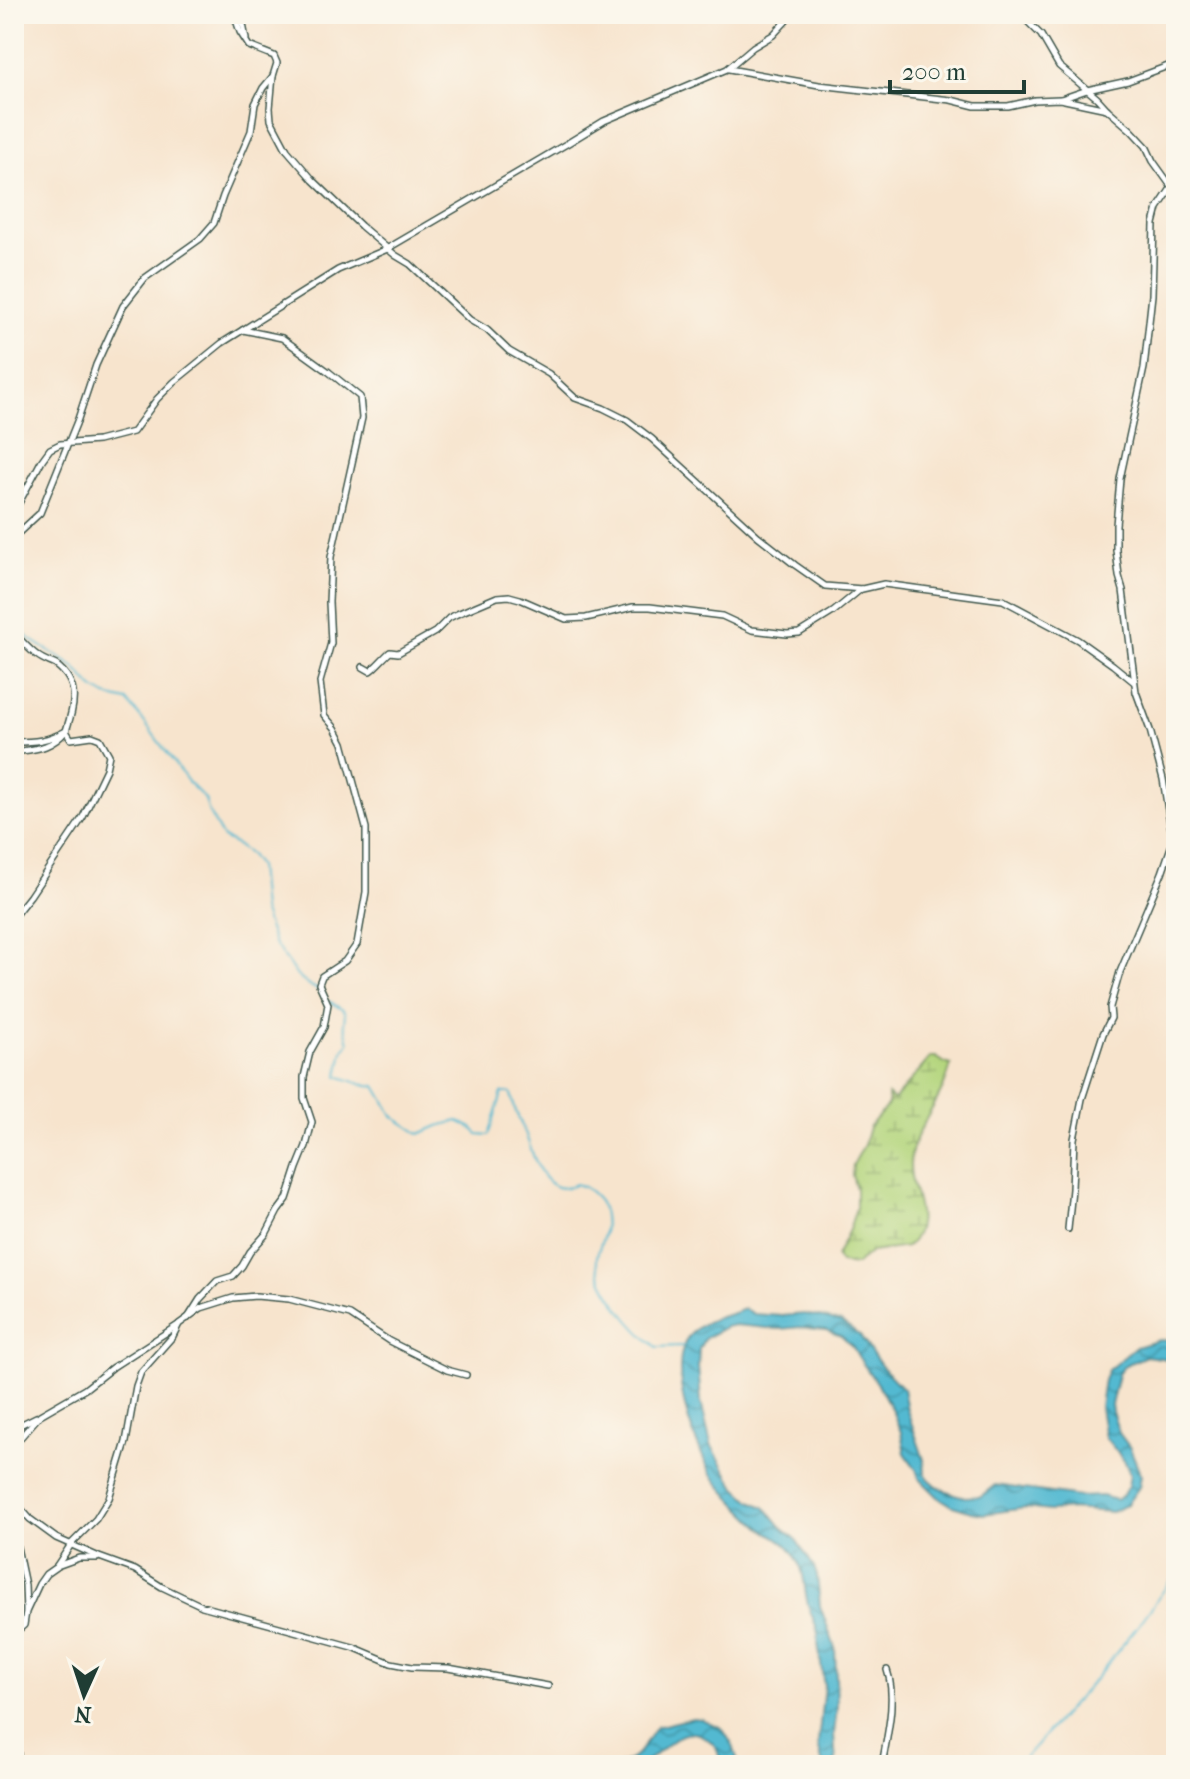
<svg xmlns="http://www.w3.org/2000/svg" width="1190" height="1779" font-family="'IM FELL French Canon',serif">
	<defs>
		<pattern id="wetland-marsh" width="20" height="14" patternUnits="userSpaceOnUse" patternTransform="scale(2)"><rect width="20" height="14" fill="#b4d57d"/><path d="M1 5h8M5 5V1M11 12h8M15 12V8" fill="none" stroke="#92ae67"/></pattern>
		<pattern id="water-waves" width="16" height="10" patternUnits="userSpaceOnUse" patternTransform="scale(2)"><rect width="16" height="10" fill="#53b9d1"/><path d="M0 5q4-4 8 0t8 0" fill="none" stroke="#4498aa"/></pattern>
	</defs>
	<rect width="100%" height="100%" fill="#fbf7ec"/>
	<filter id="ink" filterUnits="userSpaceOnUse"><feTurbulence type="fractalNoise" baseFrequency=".0125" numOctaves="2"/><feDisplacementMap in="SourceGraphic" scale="16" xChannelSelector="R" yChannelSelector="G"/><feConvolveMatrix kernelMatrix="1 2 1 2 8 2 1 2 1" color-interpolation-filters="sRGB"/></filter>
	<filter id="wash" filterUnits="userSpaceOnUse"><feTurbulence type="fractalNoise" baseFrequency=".006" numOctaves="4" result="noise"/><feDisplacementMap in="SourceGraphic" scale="32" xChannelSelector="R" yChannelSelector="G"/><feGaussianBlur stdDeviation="1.8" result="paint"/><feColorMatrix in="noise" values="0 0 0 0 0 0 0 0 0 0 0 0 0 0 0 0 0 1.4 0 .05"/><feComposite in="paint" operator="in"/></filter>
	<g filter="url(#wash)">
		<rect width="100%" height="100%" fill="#f7e4cd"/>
		<path fill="url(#wetland-marsh)" stroke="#6a8958" stroke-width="2" d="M931,1057H936L945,1063L951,1065C948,1075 945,1085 940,1094C929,1116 911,1139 910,1164C909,1194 934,1220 907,1247L871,1252L856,1265L840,1263L836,1257L849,1230L856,1208V1189L852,1175L853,1165L864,1145L869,1127L888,1105V1095L894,1100Z"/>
		<g fill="url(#water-waves)" stroke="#397b82" stroke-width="2">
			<path d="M744,1309L754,1314L782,1316L805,1314L841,1322L860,1336L882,1367L903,1389L907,1410L924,1460L925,1473L929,1479L938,1487L954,1494L965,1497L981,1496L995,1485L1080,1497L1101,1496L1117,1500L1123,1495L1128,1486L1130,1474L1125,1462L1105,1437L1100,1407L1104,1379L1108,1370L1136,1347L1159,1340L1176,1341V1360L1146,1356L1125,1365L1118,1374L1111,1405L1112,1412L1119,1433L1130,1448L1141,1475L1139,1487L1127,1504L1112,1512L1071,1509L1050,1511L1025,1508L984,1514L972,1512L953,1506L938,1497L919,1478L916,1469L905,1453L901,1432L892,1410L881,1390L858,1356L853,1347L841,1336L826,1330L801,1327L779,1329L735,1325L725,1327L704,1339L699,1349L698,1366L701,1402L711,1445L735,1486L751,1501L766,1508L783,1529L795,1538L814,1567L817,1576L820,1606L835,1648L837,1707L834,1734L836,1765H823L818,1744L824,1686L818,1643C820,1630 813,1620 809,1608C802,1586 808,1572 791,1550C784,1540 772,1535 762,1528C747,1515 732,1499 719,1484C697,1456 663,1366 690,1335C701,1323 712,1319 727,1315C733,1314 738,1311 744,1309Z"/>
			<path d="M693,1718L701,1719L722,1728L733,1746L739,1765H721C719,1753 717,1745 706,1738C680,1719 657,1760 639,1765C633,1767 624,1765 619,1765C643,1756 642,1745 656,1727Z"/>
		</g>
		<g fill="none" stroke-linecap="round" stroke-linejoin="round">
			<g stroke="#53b9d1" stroke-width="2">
				<path d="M14,381V401"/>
				<path d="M14,622L17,623L27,637L74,667L93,688L106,696L127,701L142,719L189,783L205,799L209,813L223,838L235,844L250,855L258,866L262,910L274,943L297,976L308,985L319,990"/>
				<path d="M329,1001L343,1010L345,1014L344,1023L349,1043L343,1051L338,1076L361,1084L376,1086L394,1117L420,1134L438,1126L458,1121L472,1128L478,1134L489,1135L502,1093H511C513,1108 520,1122 526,1135C534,1157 544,1201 576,1184C599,1191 607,1210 604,1233C603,1243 595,1252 597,1262C601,1290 635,1331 657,1347L683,1346"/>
				<path d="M1018,1765L1096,1678L1141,1622L1176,1573"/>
			</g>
		</g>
	</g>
	<g filter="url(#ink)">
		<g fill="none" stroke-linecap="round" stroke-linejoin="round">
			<g stroke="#3f564b" stroke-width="8">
				<g id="minor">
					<path d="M241,14L246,39"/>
					<path d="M1020,14L1041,35L1059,66L1097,98L1107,109L1131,130L1146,146L1153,161L1176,193"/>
					<path d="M729,69L819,85L951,100L975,106H1008L1035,100L1060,99L1107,109"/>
					<path d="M273,76L270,108L271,120L287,150L313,180L361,226L395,255L410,264L470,320L487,330L509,351L549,374L575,398L603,408L627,420L652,439L758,536L795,565L825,586L862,589L884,584L1003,600L1078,640L1113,665L1134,682"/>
					<path d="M1061,99L1087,90L1128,81L1176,63"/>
					<path d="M14,512L42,460L50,449L60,444L98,441L133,432L157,399L174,382L222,343L338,270L385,250L568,143L604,121L727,69L753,47L773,35L785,22L789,14"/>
					<path d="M14,537L40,513L78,419L96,365L123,306L145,278L200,239L214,223L223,196L251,131L255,104L263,88L273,76L277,63L274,56L249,46L240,32L234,14"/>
					<path d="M14,633C22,641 29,650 38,656C43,660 50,662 56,665C81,684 74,706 66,731L71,739L92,736L100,739L109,755L106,769L83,817L30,896L14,916"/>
					<path d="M363,667L370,671C376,667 383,658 390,652L398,653L435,632L449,618L457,614L497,597L509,596L520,599L566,619L586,618L633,607H650L722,616L752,630L787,634L799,633L833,612L861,589"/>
					<path d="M14,742C35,742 47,741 66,731C51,749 35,749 14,752"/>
					<path d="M1068,1229L1072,1189L1074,1139L1082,1099L1103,1034L1111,1018L1110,1007L1120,972L1162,873L1171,847L1172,836L1163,779L1150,730L1136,692L1123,590L1119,576L1116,550V525L1120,479L1144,368L1152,295L1154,224L1158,208L1172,187"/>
					<path d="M188,1318L200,1299L217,1281L233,1276L242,1266L250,1252L266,1234L278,1211L287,1199L297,1168L306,1146L312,1122L304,1098V1077L310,1052L324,1027L328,1004L319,984L322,976L345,961L357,944L366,892V828L343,743L335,728L324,715L320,682L331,643L329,602L331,557L362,418L360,397L329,372L282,338L243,330"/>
					<path d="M14,1428L36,1417"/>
					<path d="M14,1445L40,1415L85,1389L113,1367L178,1325"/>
					<path d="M14,1501L30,1519L56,1538L99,1557L135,1570L162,1587L202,1606L353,1647L391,1663L412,1667L448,1668L548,1686"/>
					<path d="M14,1533L25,1585L26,1611"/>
					<path d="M57,1566L79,1558H97"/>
					<path d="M16,1632L24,1625L26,1612L39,1584L46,1574L56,1567L72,1543L96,1519L109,1498L126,1442L136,1386L141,1372L173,1336L179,1324L201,1308L233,1298L256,1296L289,1299L350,1315L389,1341L447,1370L466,1375"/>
					<path d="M882,1765C887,1736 897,1698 887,1670"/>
				</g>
			</g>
			<g stroke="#3f564b" stroke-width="10">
				<path id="major" d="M14,1586L17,1765"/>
			</g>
			<use href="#minor" stroke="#fff" stroke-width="5"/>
			<use href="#major" stroke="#fff" stroke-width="7"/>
		</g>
	</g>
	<rect width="1190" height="1779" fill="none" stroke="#fbf7ec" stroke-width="48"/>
	<g transform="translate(84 1695) rotate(183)" stroke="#fbf7ec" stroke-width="6" paint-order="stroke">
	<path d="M0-6L14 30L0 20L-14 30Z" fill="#1f3d34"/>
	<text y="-12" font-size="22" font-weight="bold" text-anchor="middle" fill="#1f3d34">N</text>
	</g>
	<path d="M890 80v12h134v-12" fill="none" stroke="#1f3d34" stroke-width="4"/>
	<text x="902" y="80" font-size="24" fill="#1f3d34" stroke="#fbf7ec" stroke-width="6" paint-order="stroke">200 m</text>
</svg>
